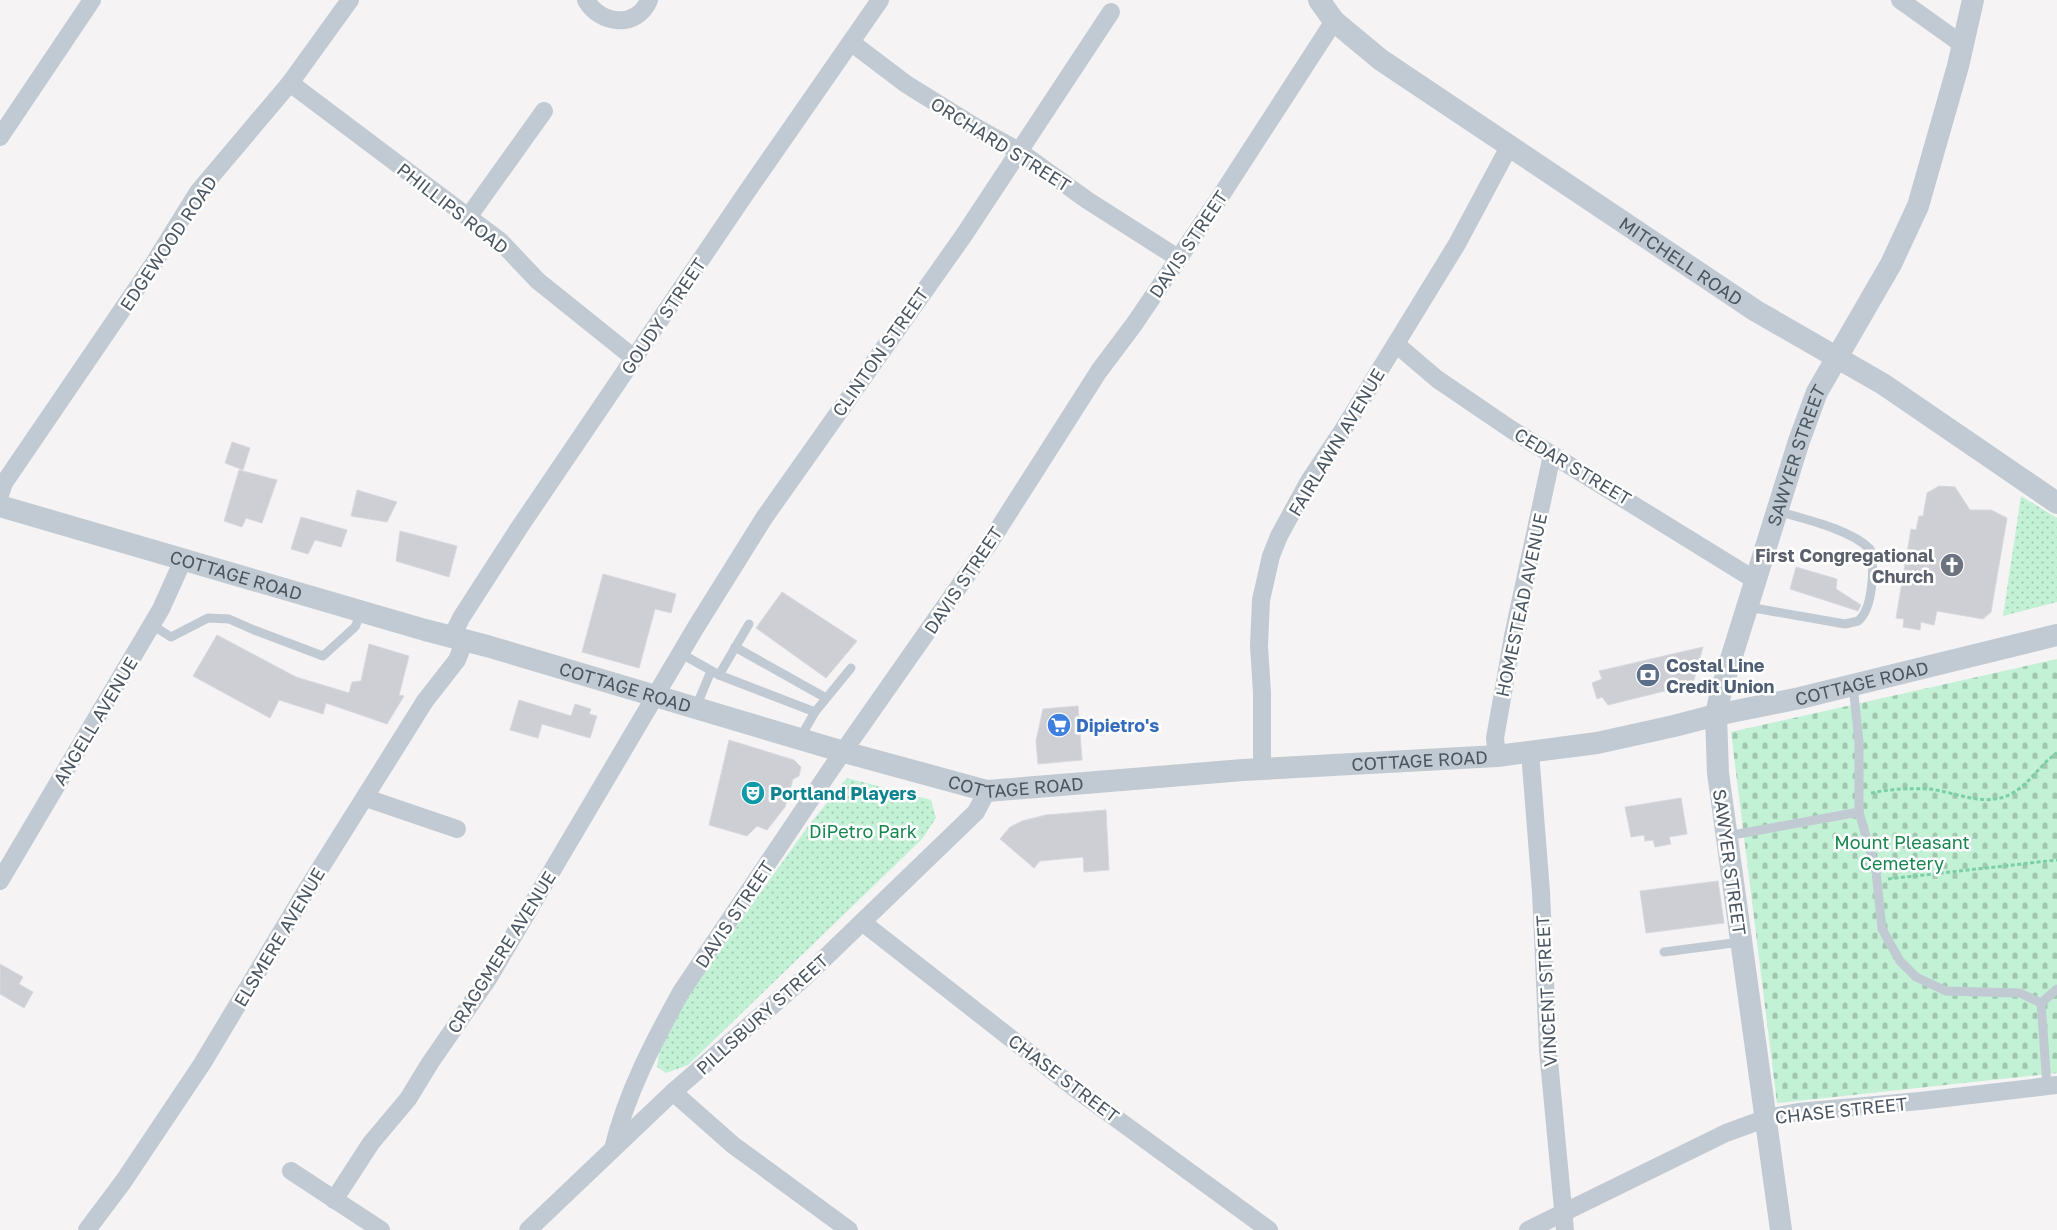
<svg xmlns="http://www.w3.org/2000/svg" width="2057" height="1230" font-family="'Golos Text',sans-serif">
	<defs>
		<pattern id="cemetery-stones" width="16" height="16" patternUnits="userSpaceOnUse" patternTransform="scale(1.25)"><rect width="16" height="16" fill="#c3f1d5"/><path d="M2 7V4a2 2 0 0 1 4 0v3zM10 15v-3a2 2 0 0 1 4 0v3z" fill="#a0c6b0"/></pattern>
		<pattern id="park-dots" width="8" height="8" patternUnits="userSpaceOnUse" patternTransform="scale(1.25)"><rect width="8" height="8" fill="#c3f1d5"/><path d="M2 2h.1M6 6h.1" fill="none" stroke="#a0c6b0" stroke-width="1.8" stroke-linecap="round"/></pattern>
	</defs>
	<rect width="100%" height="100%" fill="#f5f3f3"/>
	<path fill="url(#cemetery-stones)" d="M2057,659V1073L1777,1103L1731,732Z"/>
	<g fill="url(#park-dots)">
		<path d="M2021,496L2057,518V602L2003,616Z"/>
		<path d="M847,778L931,800L936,818L922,839L688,1065L666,1073L657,1067L660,1048L690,991L809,825Z"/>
	</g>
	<g fill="#cdcfd5" stroke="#d7d9de">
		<path d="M232,442L250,448L243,470L225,463Z"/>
		<path d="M239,470L277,480L262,523L246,518L242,527L224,521Z"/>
		<path d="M1939,486L1955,487L1970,510H1991L2007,518L1991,612L1983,619L1937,611L1934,625L1921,622L1920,630L1903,627L1904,619L1896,618L1911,529L1916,530L1919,516H1923L1927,493Z"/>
		<path d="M357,490L397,502L387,522L351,516Z"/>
		<path d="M301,517L347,530L341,547L315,540L308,554L291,549Z"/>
		<path d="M400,531L457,546L449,577L396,561Z"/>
		<path d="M1796,567L1837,579L1836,589L1861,605L1858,611L1790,589Z"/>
		<path d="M603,574L676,594L671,613L655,609L639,668L582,652Z"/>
		<path d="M782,592L857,641L826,678L756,628Z"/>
		<path d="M217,635L296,677L349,693L352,682L361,681L369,644L409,656L399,695L404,696L387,724L326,703L323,714L279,700L270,718L193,676Z"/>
		<path d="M1703,647L1694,680L1685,686L1608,705L1602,697L1597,699L1592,683L1602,679L1599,671Z"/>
		<path d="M519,700L571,716L575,704L591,709L589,714L597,716L590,738L542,724L538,738L510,730Z"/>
		<path d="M1078,706L1082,760L1038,764L1036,741L1043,709Z"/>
		<path d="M729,740L794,760L801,767L799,776L793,779L785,807L767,830L757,826L747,836L709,825Z"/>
		<path d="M1681,798L1687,834L1669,837L1671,844L1655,847L1653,840L1645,841L1644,835L1631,837L1625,807Z"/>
		<path d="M1106,810L1109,870L1084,872L1083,857L1040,861L1034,868L1000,839L1010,827L1022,821L1046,815Z"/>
		<path d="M1718,881L1724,923L1646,933L1640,891Z"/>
		<path d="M0,964L23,977L19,984L33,992L24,1008L0,994Z"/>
	</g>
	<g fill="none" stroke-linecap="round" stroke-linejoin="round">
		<g stroke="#7ad0a6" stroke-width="3" stroke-dasharray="4 2.5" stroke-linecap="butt">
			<path d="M1871,793C1890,789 1910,788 1929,789C1957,792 1984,808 2011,794C2031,783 2038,766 2057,753"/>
			<path d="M1888,879L2057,860"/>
		</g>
		<g stroke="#c1cad2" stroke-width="9">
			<path d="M1748,607L1845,624L1858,621C1873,609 1875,567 1870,549C1850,529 1804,519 1777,511"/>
			<path d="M152,625L171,637L208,618L229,619L254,630L323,656L355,627L362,611"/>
			<path d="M735,647L826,698"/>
			<path d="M680,653L719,675L815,712"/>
			<path d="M719,675L749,624"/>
			<path d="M1853,685L1859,742V812"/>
			<path d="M696,707L711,671"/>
			<path d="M800,738L815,712L851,668"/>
			<path d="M1727,836L1859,812L1876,871L1882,929L1900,961L1916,977L1946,991L2020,993L2041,1003"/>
			<path d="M1664,952L1741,942"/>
			<path d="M2047,1085L2041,1003L2057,989"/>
		</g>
		<g stroke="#c1cad2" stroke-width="18">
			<path d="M586,0C600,25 637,29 649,0"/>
			<path d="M1900,0L1963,45"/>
			<path d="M852,43L906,84L977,128L1019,151L1087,200L1178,258"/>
			<path d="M290,83L500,241L538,281L634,358"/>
			<path d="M0,137L92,0"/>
			<path d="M469,216L544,111"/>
			<path d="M1396,344L1437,379L1512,430L1755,580"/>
			<path d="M0,495L4,483L154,263L198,192L290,83L350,0"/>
			<path d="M452,636L461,618L519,528L746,193L880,0"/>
			<path d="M1530,752L1541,892L1548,1050L1565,1230"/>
			<path d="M1497,756L1495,738L1513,636L1552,455"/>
			<path d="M1262,769V693L1259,646L1261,600L1271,556L1279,536L1309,481L1343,430L1457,244L1510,145"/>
			<path d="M366,798L457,829"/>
			<path d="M0,881L161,609L184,558"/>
			<path d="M862,922L1073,1087L1269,1230"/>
			<path d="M673,1092L733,1145L849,1230"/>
			<path d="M613,1149C626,1094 654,1041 681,992L831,769L990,542L1099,371L1135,323L1222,194L1334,21"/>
			<path d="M291,1171L381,1230"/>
			<path d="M334,1200L371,1143L408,1099L430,1063L488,979L696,627L764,518L964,235L1111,12"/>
			<path d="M87,1230L123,1182L202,1064L306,891L425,701L457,660L465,640"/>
			<path d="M528,1230L673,1092L804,978L976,812L987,791"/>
			<path d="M1528,1230L1726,1133L1767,1118L1798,1112L1920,1101L2057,1085"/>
		</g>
		<g stroke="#c1cad2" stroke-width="22">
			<path id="s1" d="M1319,0L1334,21L1381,60L1756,311L1883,384L2057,503"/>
			<path id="s2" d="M0,506L425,630L487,646L844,752L987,791L1243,770L1497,756L1597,743L1674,726L1716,715L1800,698L2057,635"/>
			<path id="s3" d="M1781,1230L1718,773L1716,715L1721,691L1799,441L1817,392L1891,264L1918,206L1958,66L1973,0"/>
		</g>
	</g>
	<defs>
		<g id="church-disc" transform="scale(1.25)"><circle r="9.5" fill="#6b7280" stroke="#fff"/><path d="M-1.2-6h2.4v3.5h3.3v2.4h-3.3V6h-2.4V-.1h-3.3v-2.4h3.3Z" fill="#fff"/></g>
		<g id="bank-disc" transform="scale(1.25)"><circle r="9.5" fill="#5c6f8a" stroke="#fff"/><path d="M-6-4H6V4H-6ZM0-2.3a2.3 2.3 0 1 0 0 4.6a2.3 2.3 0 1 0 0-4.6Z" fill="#fff"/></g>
		<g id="supermarket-disc" transform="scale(1.25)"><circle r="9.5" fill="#3f7fe0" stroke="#fff"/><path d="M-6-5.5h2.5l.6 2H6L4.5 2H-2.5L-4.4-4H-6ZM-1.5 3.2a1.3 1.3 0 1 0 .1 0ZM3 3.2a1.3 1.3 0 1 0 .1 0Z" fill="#fff"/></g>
		<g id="theatre-disc" transform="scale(1.25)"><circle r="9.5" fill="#0f9aa8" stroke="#fff"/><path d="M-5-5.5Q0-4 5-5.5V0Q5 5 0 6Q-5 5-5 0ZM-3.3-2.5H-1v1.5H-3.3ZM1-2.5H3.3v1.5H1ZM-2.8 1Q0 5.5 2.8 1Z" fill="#fff"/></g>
	</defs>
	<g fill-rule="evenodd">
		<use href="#church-disc" x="1952" y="565"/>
		<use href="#bank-disc" x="1648" y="675"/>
		<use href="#supermarket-disc" x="1059" y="725"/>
		<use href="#theatre-disc" x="753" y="793"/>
	</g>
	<g text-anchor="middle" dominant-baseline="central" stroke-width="5" stroke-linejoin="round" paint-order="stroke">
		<g font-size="18" fill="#4a5661" stroke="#fff">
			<text transform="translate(1001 144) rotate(32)">ORCHARD STREET</text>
			<text transform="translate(453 208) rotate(38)">PHILLIPS ROAD</text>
			<text transform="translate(168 243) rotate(-56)">EDGEWOOD ROAD</text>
			<text transform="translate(1188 244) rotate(-56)">DAVIS STREET</text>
			<text stroke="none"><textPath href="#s1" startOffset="448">MITCHELL ROAD</textPath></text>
			<text transform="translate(663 316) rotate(-56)">GOUDY STREET</text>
			<text transform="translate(880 352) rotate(-55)">CLINTON STREET</text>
			<text transform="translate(1336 442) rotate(-59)">FAIRLAWN AVENUE</text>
			<text stroke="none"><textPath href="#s3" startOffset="791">SAWYER STREET</textPath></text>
			<text transform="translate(1573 466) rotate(31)">CEDAR STREET</text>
			<text stroke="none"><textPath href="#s2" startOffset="246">COTTAGE ROAD</textPath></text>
			<text transform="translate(963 580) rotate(-56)">DAVIS STREET</text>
			<text transform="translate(1521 605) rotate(-78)">HOMESTEAD AVENUE</text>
			<text stroke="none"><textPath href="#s2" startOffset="1911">COTTAGE ROAD</textPath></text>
			<text stroke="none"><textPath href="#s2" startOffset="651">COTTAGE ROAD</textPath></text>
			<text transform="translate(95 721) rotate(-59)">ANGELL AVENUE</text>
			<text stroke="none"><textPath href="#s2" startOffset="1461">COTTAGE ROAD</textPath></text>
			<text stroke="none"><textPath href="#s2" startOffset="1056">COTTAGE ROAD</textPath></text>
			<text transform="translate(1730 862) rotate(82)">SAWYER STREET</text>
			<text transform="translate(734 914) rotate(-56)">DAVIS STREET</text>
			<text transform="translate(279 937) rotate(-59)">ELSMERE AVENUE</text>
			<text transform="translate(501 952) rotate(-58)">CRAGGMERE AVENUE</text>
			<text transform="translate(1546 991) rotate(-93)">VINCENT STREET</text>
			<text transform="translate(762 1014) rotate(-42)">PILLSBURY STREET</text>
			<text transform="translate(1064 1078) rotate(37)">CHASE STREET</text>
			<text transform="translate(1841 1110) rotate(-6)">CHASE STREET</text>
		</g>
		<g font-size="18" font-weight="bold" fill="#5b616d" stroke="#fff" text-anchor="end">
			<text x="1934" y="555">First Congregational<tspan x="1934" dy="21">Church</tspan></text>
		</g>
		<g font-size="18" font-weight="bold" fill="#4e5e75" stroke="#fff" text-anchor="start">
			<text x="1666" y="665">Costal Line<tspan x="1666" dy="21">Credit Union</tspan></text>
		</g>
		<g font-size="18" font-weight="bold" fill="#366cbe" stroke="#fff" text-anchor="start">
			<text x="1076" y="725">Dipietro's</text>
		</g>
		<g font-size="18" font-weight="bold" fill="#0d838f" stroke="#fff" text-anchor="start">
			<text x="770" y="793">Portland Players</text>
		</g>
		<g font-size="18" fill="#17864f" stroke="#fff">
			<text x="863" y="831">DiPetro Park</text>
			<text x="1902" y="842">Mount Pleasant<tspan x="1902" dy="21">Cemetery</tspan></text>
		</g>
	</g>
</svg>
